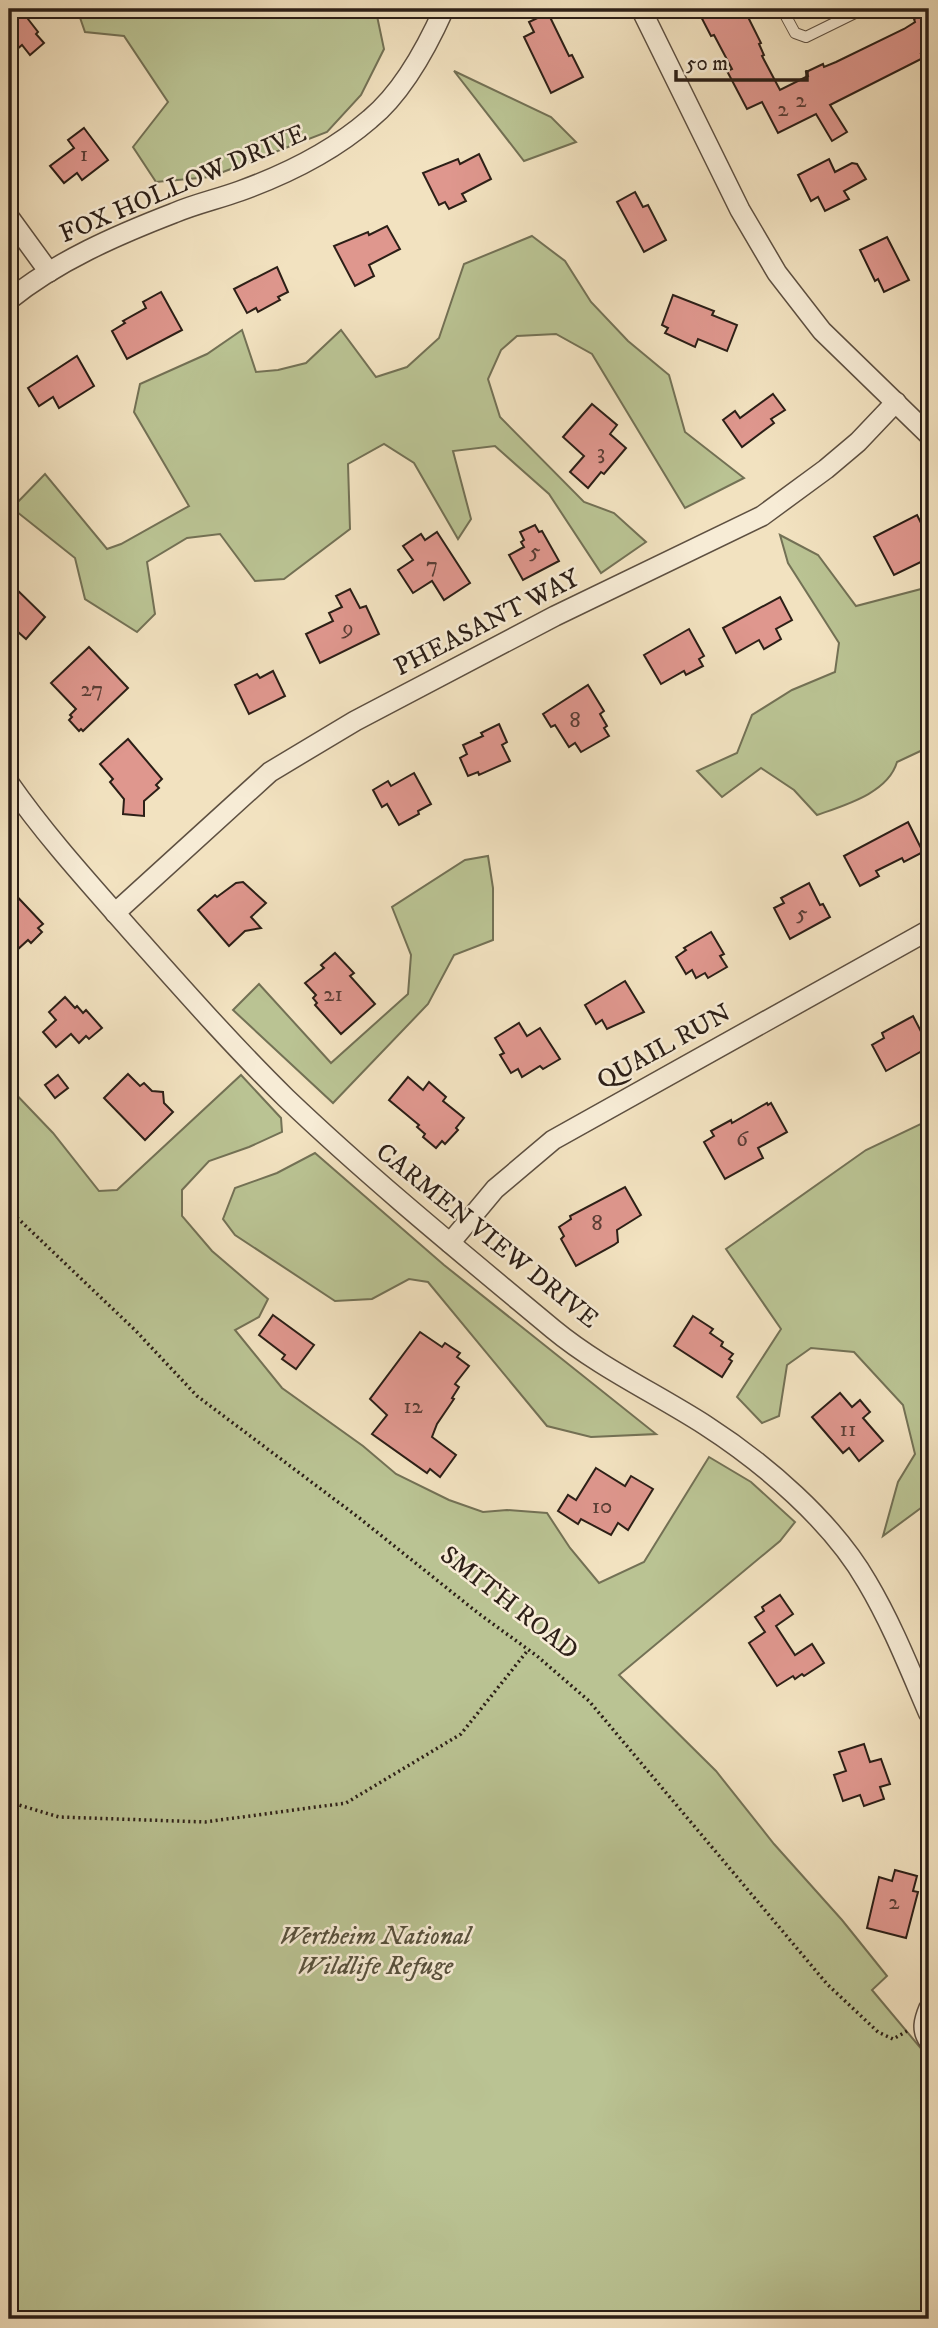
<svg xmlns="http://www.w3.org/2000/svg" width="938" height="2328" font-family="'IM FELL DW Pica',serif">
	<rect width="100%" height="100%" fill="#f2e2c0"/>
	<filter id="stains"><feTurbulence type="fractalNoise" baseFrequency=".00286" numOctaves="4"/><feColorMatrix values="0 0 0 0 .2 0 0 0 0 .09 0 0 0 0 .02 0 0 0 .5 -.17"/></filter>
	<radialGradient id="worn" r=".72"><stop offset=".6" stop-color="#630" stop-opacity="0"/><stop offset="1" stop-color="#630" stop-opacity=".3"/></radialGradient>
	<g fill="#bac393" stroke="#737155" stroke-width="2">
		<path d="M77,9H365L377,16L384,49L361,95L327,132L210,177L156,182L133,147L168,102L124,36L85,32Z"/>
		<path d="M454,71L551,117L576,142L524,161Z"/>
		<path d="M532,236L565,261L591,302L628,341L669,375L685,432L744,478L685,508L592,354L556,334L517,336L501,350L488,379L500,417L584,502L614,513L646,542L601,573L549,494L495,446L453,451L471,519L458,539L414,463L384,444L348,464L350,529L284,579L255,581L220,534L187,538L147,562L155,614L137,632L85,599L75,558L12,508L45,474L107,549L121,544L189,506L134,412L140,384L207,354L242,330L256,372L278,370L306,363L341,330L376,377L407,367L439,338L464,264Z"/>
		<path d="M780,535L818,555L856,606L921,589L929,582V747L897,762C888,793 845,805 817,815L794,790L761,768L722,797L697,771L737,753L752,715L792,690L835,672L839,643L788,563Z"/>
		<path d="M488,856L493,888V940L454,955L428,1004L333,1103L233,1010L259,984L331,1063L408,994L411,955L392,907L465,860Z"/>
		<path d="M241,1075L281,1118L282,1132L249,1147L209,1161L182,1190V1216L212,1251L268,1299L259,1317L235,1330L282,1388L363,1446L396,1474L449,1500L483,1512L507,1510L547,1513L570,1548L599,1583L644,1562L709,1457L751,1482L795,1522L780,1541L619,1675L716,1771L774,1844L842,1920L887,1976L872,1990L929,2058V2319H9V1087L53,1133L99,1191L117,1190Z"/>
		<path d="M929,1120V1502L883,1536L898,1482L915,1454L903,1405L854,1352L811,1348L787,1365L779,1416L762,1423L737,1397L781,1329L726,1249L866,1150Z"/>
		<path d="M315,1153L444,1265L656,1434L591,1437L547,1426L428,1282L409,1279L372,1299L335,1301L235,1235L223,1219L235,1188L277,1173Z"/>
	</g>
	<g fill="#df978e" stroke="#2c1f17" stroke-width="2">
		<path d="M697,9H744L761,43L759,44L764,55L762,56L780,90L808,76L806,72L823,64L824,67L836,62L904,29L915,22L914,19L929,11V52L921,54L923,58L830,105L847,132L832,141L816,114L778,133L762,102L747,109L727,71L732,69L714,35L711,36Z"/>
		<path d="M21,10L38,32L36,34L44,43L30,55L22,45L9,56V20Z"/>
		<path d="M548,13L569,56L572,55L583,77L551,93L524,37L534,32L529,22Z"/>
		<path d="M84,128L108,160L82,180L77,173L64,183L50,166L74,148L68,140Z"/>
		<path d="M479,154L491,179L462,194L466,201L449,209L445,202L439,205L423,173L458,159L460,164Z"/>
		<path d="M829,159L835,172L852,163L857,164L866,179L844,191L849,199L825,211L818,197L811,201L798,175Z"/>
		<path d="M635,192L643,207L648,205L666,240L644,252L617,202Z"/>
		<path d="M387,226L400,249L369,265L374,276L355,286L334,246L368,232L369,235Z"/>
		<path d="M887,237L909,280L884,292L878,279L875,281L860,250Z"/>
		<path d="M277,267L288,292L278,297L280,300L258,312L256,308L247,313L234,289Z"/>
		<path d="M161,292L182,330L127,359L112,331L125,323L123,321L146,308L143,302Z"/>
		<path d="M673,295L714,311L712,315L737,325L727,351L698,339L695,347L665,333L668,328L662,325Z"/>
		<path d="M77,356L94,386L59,408L53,397L39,406L28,388Z"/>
		<path d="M773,394L785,410L771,419L774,423L742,447L723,420L735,411L740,418Z"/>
		<path d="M592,404L617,425L610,434L626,448L604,474L601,472L588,488L570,472L584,456L563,437Z"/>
		<path d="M917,515L927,535L924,536L929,548V558L894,575L874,537Z"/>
		<path d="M535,525L539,532L542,531L559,561L523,580L509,555L524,547L521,542L524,540L520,532Z"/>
		<path d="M437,532L470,583L444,600L432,581L413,593L398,570L413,560L403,546L421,534L425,540Z"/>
		<path d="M9,582L45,617L26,639L9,624Z"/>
		<path d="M350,589L360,608L366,606L379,634L320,663L306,634L333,621L329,613L342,607L336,596Z"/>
		<path d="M780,597L792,620L776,629L781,639L764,649L759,640L736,653L723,628Z"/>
		<path d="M689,629L704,656L699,659L703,666L686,675L684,671L661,684L644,655Z"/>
		<path d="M89,647L128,688L83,731L81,729L79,731L69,720L72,717L70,715L76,709L51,683Z"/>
		<path d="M273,671L285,696L249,714L235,685L257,674L260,678Z"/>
		<path d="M588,685L604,711L600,714L607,726L604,728L609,736L581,752L575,743L569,747L555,725L551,727L543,714Z"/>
		<path d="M499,724L507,742L502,745L510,761L479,775L478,772L468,776L460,758L467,754L463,745L483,736L481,733Z"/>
		<path d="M128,739L162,779L156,785L159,788L144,801V816L123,814L124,799L110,782L113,779L100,764Z"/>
		<path d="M414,773L431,804L418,811L419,814L399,825L387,804L382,807L373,790L388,781L391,786Z"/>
		<path d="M908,822L923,852L904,862L902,858L876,871L879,876L860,886L844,856Z"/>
		<path d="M243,882L266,903L251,917L261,928L245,931L229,946L198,910L215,895L217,897L236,883Z"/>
		<path d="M809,883L820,905L823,904L830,917L790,939L774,908L784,903L781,898Z"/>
		<path d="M9,888L43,924L38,928L42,932L31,943L28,940L17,950L9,942Z"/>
		<path d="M711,932L724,954L720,956L727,967L708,978L705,973L696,978L692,970L686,974L676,957L686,950L684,948Z"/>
		<path d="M335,953L354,973L350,976L375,1004L341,1034L315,1005L317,1003L313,998L316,995L305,983L324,968L321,965Z"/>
		<path d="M625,981L644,1012L607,1029L602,1020L596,1024L585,1005Z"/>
		<path d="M65,997L75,1008L77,1006L83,1013L86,1010L102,1028L89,1039L86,1036L79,1043L71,1034L56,1047L43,1032L56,1020L49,1012Z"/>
		<path d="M913,1016L929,1047L886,1071L872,1045L884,1038L882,1033Z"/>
		<path d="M519,1023L527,1036L540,1028L560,1059L543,1069L540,1066L522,1077L518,1069L511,1073L500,1055L504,1053L495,1038Z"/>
		<path d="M128,1074L140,1086L144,1083L152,1091L163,1092L164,1103L173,1112L145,1140L104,1098Z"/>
		<path d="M58,1075L68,1088L55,1098L45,1085Z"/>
		<path d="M408,1077L423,1090L429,1082L446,1097L443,1101L464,1118L456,1128L458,1130L445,1144L442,1141L436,1148L423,1137L425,1134L417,1127L419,1125L389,1100Z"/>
		<path d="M767,1103L768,1105L771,1103L787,1132L758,1148L763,1158L725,1179L704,1142L714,1136L711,1131L731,1120L732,1123Z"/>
		<path d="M625,1187L641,1215L617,1230L618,1242L614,1245L576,1266L561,1239L564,1236L559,1227L571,1219L570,1216Z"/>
		<path d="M273,1315L314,1345L296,1369L282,1359L285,1355L259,1335Z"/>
		<path d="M693,1316L713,1329L710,1333L723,1342L721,1346L733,1354L729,1359L732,1361L722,1377L674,1346Z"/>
		<path d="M420,1332L442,1347L445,1343L460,1353L457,1357L469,1366L455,1384L459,1387L452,1398L454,1399L437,1424L432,1437L456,1455L440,1477L430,1469L427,1473L372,1434L387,1415L370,1399Z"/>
		<path d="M840,1393L852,1407L860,1400L870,1412L863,1418L883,1441L859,1461L849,1448L843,1453L812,1417Z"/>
		<path d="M596,1468L625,1486L631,1476L653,1489L628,1530L618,1523L611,1535L581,1519L578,1524L558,1511L568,1495L576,1500Z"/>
		<path d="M780,1595L793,1614L776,1626L795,1655L812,1644L824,1663L804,1676L802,1674L795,1679L793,1676L777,1686L749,1643L765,1632L755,1617L764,1611L762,1607Z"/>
		<path d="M864,1744L870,1762L881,1759L890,1784L880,1787L884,1799L864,1806L860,1795L843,1801L834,1775L846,1771L839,1752Z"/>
		<path d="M895,1870L917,1876L913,1891L918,1892L906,1938L867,1928L879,1877L892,1881Z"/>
	</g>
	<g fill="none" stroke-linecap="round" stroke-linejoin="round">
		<g stroke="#5e5041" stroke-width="12">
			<path id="service" d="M782,9L795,33L806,37L863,9"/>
		</g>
		<g stroke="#5e5041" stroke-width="22">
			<g id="minor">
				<path d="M641,9L740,210L777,273L822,331L929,435"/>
				<path d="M9,217L49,272"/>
				<path d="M9,300C57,261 117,235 174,213C195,204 218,199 240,191C287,174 332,152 370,119C403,92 427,47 444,9"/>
				<path d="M9,783C46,836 89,883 132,932C182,988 232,1045 286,1098C371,1179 463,1254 553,1329C599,1367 655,1393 705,1425C764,1463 832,1521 867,1582C892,1624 910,1670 929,1714"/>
				<path d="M115,913L270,772L355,721L555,616L762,516L826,469L858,442L896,402"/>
				<path d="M450,1243L495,1189L553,1140L929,930"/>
				<path d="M929,2008C924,2020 921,2030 929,2041"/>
			</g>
		</g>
		<g stroke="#2c1f17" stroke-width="3.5" stroke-dasharray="2 3.5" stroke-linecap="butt">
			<path d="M9,1210L135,1330L197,1396L358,1517L478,1613L537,1656L589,1701L827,1984L878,2032L893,2039L907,2031"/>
			<path d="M9,1802L59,1817L205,1822L346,1803L461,1734L528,1650"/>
			<path d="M58,2319L73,2314L77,2319"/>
		</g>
		<use href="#service" stroke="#f7ecd6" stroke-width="10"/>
		<use href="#minor" stroke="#f7ecd6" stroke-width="19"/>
	</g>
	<g text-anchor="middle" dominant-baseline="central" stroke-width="5" stroke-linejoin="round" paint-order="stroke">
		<g font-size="23" fill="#593d35">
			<text x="801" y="100">2</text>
			<text x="783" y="109">2</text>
			<text x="84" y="154">1</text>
			<text x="601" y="452">3</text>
			<text x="535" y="551">5</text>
			<text x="432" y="565">7</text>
			<text x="348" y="628">9</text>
			<text x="92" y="689">27</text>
			<text x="575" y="720">8</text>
			<text x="802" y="913">5</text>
			<text x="333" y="994">21</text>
			<text x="742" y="1139">6</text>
			<text x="597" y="1223">8</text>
			<text x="413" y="1406">12</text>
			<text x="848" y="1429">11</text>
			<text x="602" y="1506">10</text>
			<text x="894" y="1902">2</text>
		</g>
		<g font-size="26" fill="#2c1f17" stroke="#f7ecd6">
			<text transform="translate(183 184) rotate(-23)">FOX HOLLOW DRIVE</text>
			<text transform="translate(487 623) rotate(-27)">PHEASANT WAY</text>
			<text transform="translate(664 1047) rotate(-29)">QUAIL RUN</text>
			<text transform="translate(487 1236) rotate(39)">CARMEN VIEW DRIVE</text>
			<text transform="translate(509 1603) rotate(38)">SMITH ROAD</text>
		</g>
		<g font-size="26" font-style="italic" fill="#57503c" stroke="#f7ecd6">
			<text x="375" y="1936">Wertheim National<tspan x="375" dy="30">Wildlife Refuge</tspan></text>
		</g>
	</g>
	<rect width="938" height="2328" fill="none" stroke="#f2e2c0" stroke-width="35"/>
	<rect x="10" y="10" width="917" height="2307" fill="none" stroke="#2c1f17" stroke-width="3.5"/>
	<rect x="18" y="18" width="903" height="2293" fill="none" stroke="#2c1f17" stroke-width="2"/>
	<path d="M676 70v10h131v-10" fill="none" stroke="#2c1f17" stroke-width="3.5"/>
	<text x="686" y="70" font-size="21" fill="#2c1f17" stroke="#f7ecd6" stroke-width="5" paint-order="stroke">50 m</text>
	<rect width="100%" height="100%" filter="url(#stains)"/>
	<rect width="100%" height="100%" fill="url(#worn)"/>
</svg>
